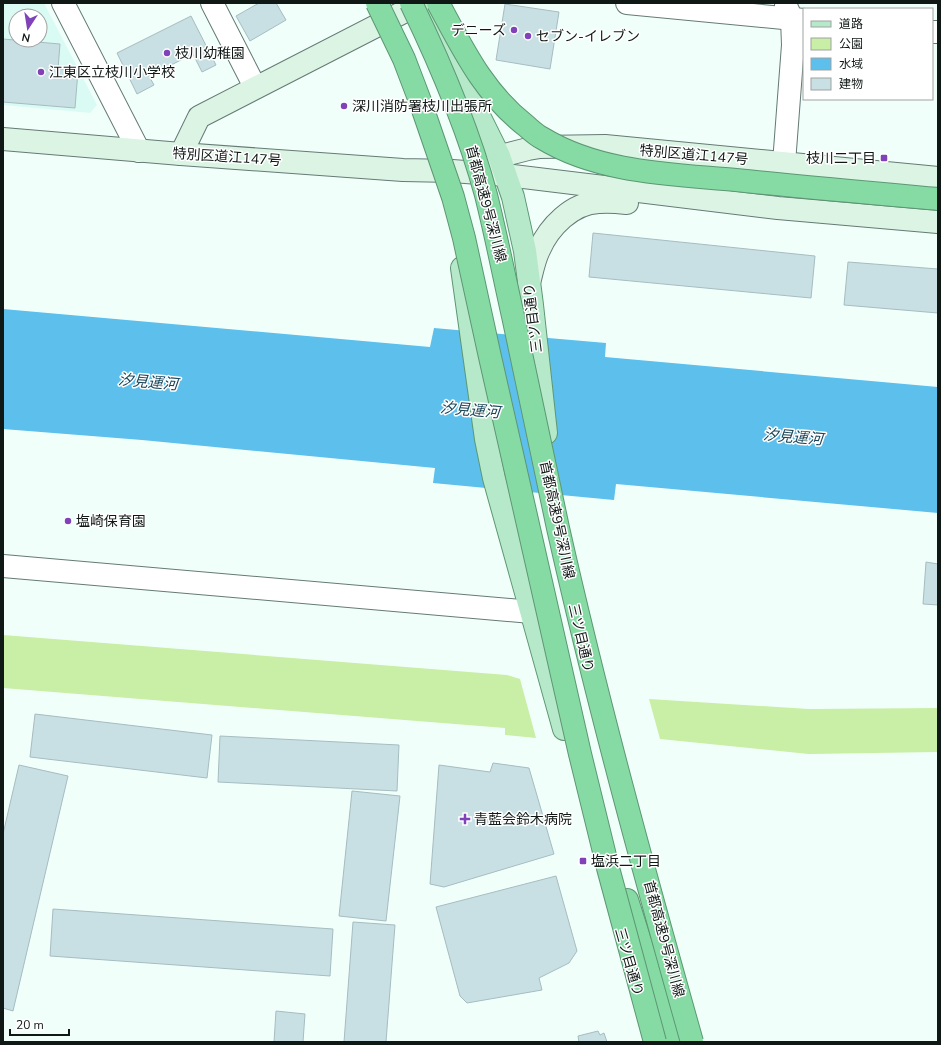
<svg xmlns="http://www.w3.org/2000/svg" width="941" height="1045" font-family="'Nunito Sans','Noto Sans JP',sans-serif">
	<rect width="100%" height="100%" fill="#f1fffb"/>
	<path fill="#dafbf4" fill-rule="evenodd" d="M3,3H44L97,105L90,113L3,105ZM16,16H40V40H16Z"/>
	<g fill="#c8efa5">
		<path d="M3,635L507,675L520,679L536,738L505,735V728L3,688Z"/>
		<path d="M649,699L809,709L938,708V752L809,754L660,739Z"/>
	</g>
	<path fill="#5cbfec" d="M3,309L430,347L434,328L606,343L605,357L938,387V513L616,484L614,500L433,483L435,468L142,440L3,429Z"/>
	<g fill="#c8e0e3" stroke="#a6bdc0">
		<path d="M259,3H276L286,20L250,41L236,16Z"/>
		<path d="M505,4L559,12L550,69L496,60Z"/>
		<path d="M191,16L216,65L202,72L193,54L149,76L154,85L137,94L117,53Z"/>
		<path d="M3,39L60,44L58,69L78,71L75,108L3,102Z"/>
		<path d="M593,233L815,256L811,298L589,277Z"/>
		<path d="M848,262L938,269V313L844,305Z"/>
		<path d="M926,562L938,564V605L923,604Z"/>
		<path d="M35,714L212,735L207,778L30,757Z"/>
		<path d="M220,736L399,745L397,791L218,782Z"/>
		<path d="M493,763L529,768L554,854L444,887L430,884L439,765L490,772Z"/>
		<path d="M19,765L68,776L13,1011L3,1008V834Z"/>
		<path d="M352,791L400,796L386,921L339,916Z"/>
		<path d="M556,876L577,951L569,963L539,978L542,990L467,1003L460,996L436,907Z"/>
		<path d="M53,909L333,929L330,976L50,956Z"/>
		<path d="M353,922L395,925L386,1042H344Z"/>
		<path d="M276,1011L305,1014L303,1042H274Z"/>
		<path d="M598,1031L600,1035L604,1033L607,1042H579L578,1036Z"/>
	</g>
	<g fill="none" stroke-linecap="round" stroke-linejoin="round">
		<g stroke="#657a75" stroke-width="24">
			<g id="street">
				<path d="M63,3L139,151"/>
				<path d="M212,3L255,87"/>
				<path d="M627,3L804,20"/>
				<path d="M932,32H938"/>
				<path d="M784,163L793,45L792,19L786,6"/>
				<path d="M3,566L532,612"/>
			</g>
		</g>
		<g stroke="#657a75" stroke-width="24">
			<g id="secondary">
				<path d="M3,139L181,154L403,170L452,171L506,175L778,208L938,222"/>
				<path d="M181,154L199,117L421,3"/>
				<path d="M482,161L528,149L540,147L605,146L938,178"/>
				<path d="M529,283C532,272 534,260 539,250C549,227 572,203 599,202C608,201 618,202 627,203"/>
			</g>
		</g>
		<g stroke="#5d9773" stroke-width="24">
			<g id="primary">
				<path d="M423,3L499,156L513,197L525,251L532,305L546,433"/>
				<path d="M462,268L486,439L494,478L564,729"/>
			</g>
		</g>
		<g stroke="#5d9773" stroke-width="24">
			<path id="highway" d="M627,900L672,1042"/>
		</g>
		<use href="#street" stroke="#fff" stroke-width="22"/>
		<use href="#secondary" stroke="#dbf4e4" stroke-width="22"/>
		<use href="#primary" stroke="#b6e9c9" stroke-width="22"/>
		<use href="#highway" stroke="#86dba5" stroke-width="22"/>
		<g stroke="#5d9773" stroke-width="24" stroke-linecap="butt">
			<g id="highway-bridge">
				<path d="M377,3L404,59L420,101L453,197L464,238L490,357L580,754L608,868L655,1042"/>
				<path d="M411,3C441,65 468,128 486,195C496,235 504,276 513,316C528,387 543,458 558,528C597,701 644,872 692,1042"/>
				<path d="M438,3C463,49 483,92 525,125C531,130 536,135 542,138C599,173 671,174 736,180C803,187 871,193 938,199"/>
			</g>
		</g>
		<use href="#highway-bridge" stroke="#86dba5" stroke-width="22"/>
	</g>
	<g fill="#7f42b8" stroke="#fff" stroke-width="1.5">
		<circle cx="514" cy="30" r="4"/>
		<circle cx="528" cy="36" r="4"/>
		<circle cx="167" cy="53" r="4"/>
		<circle cx="41" cy="72" r="4"/>
		<circle cx="344" cy="106" r="4"/>
		<rect x="880" y="154" width="8" height="8" rx="2"/>
		<circle cx="68" cy="521" r="4"/>
		<path d="M463 813h4v4h4v4h-4v4h-4v-4h-4v-4h4z"/>
		<rect x="579" y="857" width="8" height="8" rx="2"/>
	</g>
	<g text-anchor="middle" dominant-baseline="central" stroke-width="3" stroke-linejoin="round" paint-order="stroke">
		<g font-size="14" fill="#101816" stroke="#fff" text-anchor="start">
			<text x="506" y="30" text-anchor="end">デニーズ</text>
			<text x="536" y="36">セブン-イレブン</text>
			<text x="175" y="53">枝川幼稚園</text>
			<text x="49" y="72">江東区立枝川小学校</text>
			<text x="352" y="106">深川消防署枝川出張所</text>
			<text x="876" y="158" text-anchor="end">枝川二丁目</text>
			<text x="76" y="521">塩崎保育園</text>
			<text x="474" y="819">青藍会鈴木病院</text>
			<text x="591" y="861">塩浜二丁目</text>
		</g>
		<g font-size="14" fill="#101816" stroke="#fff">
			<text transform="translate(694 155) rotate(5)">特別区道江147号</text>
			<text transform="translate(227 157) rotate(4)">特別区道江147号</text>
			<text transform="translate(486 204) rotate(75)">首都高速9号深川線</text>
			<text transform="translate(533 318) rotate(-97)">三ツ目通り</text>
			<text transform="translate(557 520) rotate(78)">首都高速9号深川線</text>
			<text transform="translate(581 638) rotate(77)">三ツ目通り</text>
			<text transform="translate(664 939) rotate(75)">首都高速9号深川線</text>
			<text transform="translate(629 962) rotate(74)">三ツ目通り</text>
		</g>
		<g font-size="15" font-style="italic" fill="#1a4558" stroke="#fff">
			<text transform="translate(148 382) rotate(5)">汐見運河</text>
			<text transform="translate(470 410) rotate(5)">汐見運河</text>
			<text transform="translate(793 437) rotate(5)">汐見運河</text>
		</g>
	</g>
	<rect width="941" height="1045" fill="none" stroke="#101816" stroke-width="8"/>
	<rect x="803" y="8" width="130" height="92" fill="#ffffff" stroke="#9fa3a2"/>
	<rect x="811" y="21" width="20" height="6" fill="#b6e9c9" stroke="#9fa3a2"/>
	<text x="839" y="28" font-size="12" fill="#101816">道路</text>
	<rect x="811" y="38" width="20" height="12" fill="#c8efa5" stroke="#9fa3a2"/>
	<text x="839" y="48" font-size="12" fill="#101816">公園</text>
	<rect x="811" y="58" width="20" height="12" fill="#5cbfec" stroke="#9fa3a2"/>
	<text x="839" y="68" font-size="12" fill="#101816">水域</text>
	<rect x="811" y="78" width="20" height="12" fill="#c8e0e3" stroke="#9fa3a2"/>
	<text x="839" y="88" font-size="12" fill="#101816">建物</text>
	<g transform="translate(28 28) rotate(192)"><circle r="19" fill="#ffffff" stroke="#9fa3a2"/>
	<path d="M0-3L7 15L0 10L-7 15Z" fill="#7f42b8"/>
	<text y="-6" font-size="11" font-weight="bold" text-anchor="middle" fill="#101816">N</text>
	</g>
	<path d="M10 1029v6h59v-6" fill="none" stroke="#101816" stroke-width="2"/>
	<text x="16" y="1029" font-size="12" fill="#101816" stroke="#ffffff" stroke-width="3" paint-order="stroke">20 m</text>
</svg>
